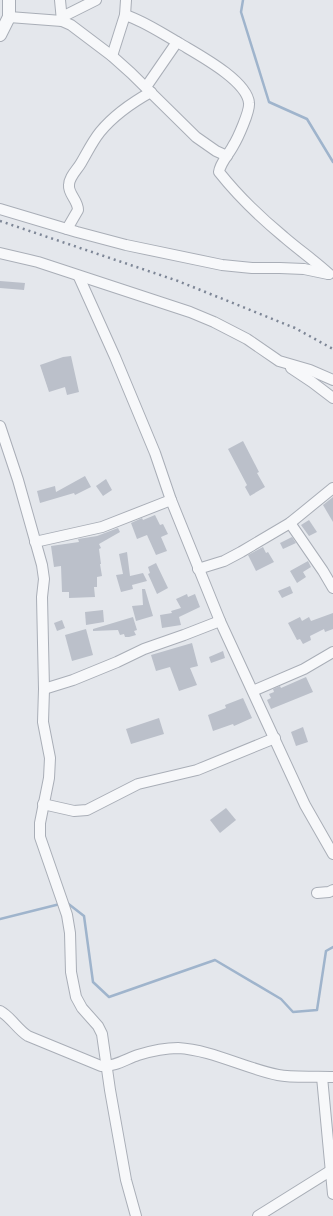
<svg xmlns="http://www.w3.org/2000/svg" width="333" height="1216" font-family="'Exo 2',sans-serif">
	<rect width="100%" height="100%" fill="#e4e7ec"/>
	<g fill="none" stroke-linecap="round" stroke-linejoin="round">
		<g stroke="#9fb4cc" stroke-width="2.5">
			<path d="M243,0L241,12L269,102L307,119L333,162"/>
			<path d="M66,902L84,916L93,982L109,997L215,960L281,999L293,1012L317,1010L326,951L333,947"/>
			<path d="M0,919L60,904"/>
		</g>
	</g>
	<g fill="#bbc0ca">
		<path d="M0,281L25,283L24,290L0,288Z"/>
		<path d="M71,356L79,392L67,395L65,387L49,392L40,365L63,357Z"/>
		<path d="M243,441L259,472L257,473L265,487L250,496L245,487L247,485L228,449Z"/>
		<path d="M85,476L91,487L75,495L74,493L40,503L37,491L55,486L56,492Z"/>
		<path d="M106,479L112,490L103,496L96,486Z"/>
		<path d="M333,497V522L323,505Z"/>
		<path d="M155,515L160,525L163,524L168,534L161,537L167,551L156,555L147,535L137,539L131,523L142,518L143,520Z"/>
		<path d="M309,520L317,532L309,536L301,525Z"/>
		<path d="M118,528L120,532L99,544L101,548L99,549L101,564H100L102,576L97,577V587H94L95,597L69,598V592H62L61,566L54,567L51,546L79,542L78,539L97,536Z"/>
		<path d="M292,537L296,543L283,549L280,543Z"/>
		<path d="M263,547L266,553L268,552L274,562L256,571L248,555Z"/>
		<path d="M127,552L130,576L143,573L147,581L132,585L133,589L121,592L116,575L123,574L119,554Z"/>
		<path d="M308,561L311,567L303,572L306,577L297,583L290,571Z"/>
		<path d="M156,563L168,588L157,594L148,574L150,573L148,567Z"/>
		<path d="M290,586L293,593L282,598L278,591Z"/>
		<path d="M142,589H145L153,616L136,621L132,606L143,605Z"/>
		<path d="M187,594L188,597L195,594L200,607L179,617L181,625L162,628L160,615L172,613L171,611L181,608L176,599Z"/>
		<path d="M103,610L104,622L86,625L85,612Z"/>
		<path d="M333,613V629L325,632L324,629L310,636L311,640L303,644L300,639L297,640L288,623L300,617L302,621L309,617L311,621Z"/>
		<path d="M133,617L137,630L134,631L136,635L129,637H125L124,634L120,635L118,630L93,631V629Z"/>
		<path d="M62,620L65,628L57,631L54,623Z"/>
		<path d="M86,629L93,655L72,661L65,635Z"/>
		<path d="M192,643L198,666L190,668L197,685L179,691L170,667L156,671L151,655Z"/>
		<path d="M223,651L225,658L211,663L209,657Z"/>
		<path d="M306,677L313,692L271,709L267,700L271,698L269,694L274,692L273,689L280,686L281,688Z"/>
		<path d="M243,698L252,718L234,726L233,724L213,731L208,715L226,708L225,705Z"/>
		<path d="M159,718L164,734L131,744L126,729Z"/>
		<path d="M303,727L308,742L296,746L291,732Z"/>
		<path d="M226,808L236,820L220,833L210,820Z"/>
	</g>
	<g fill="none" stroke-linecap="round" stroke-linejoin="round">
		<g stroke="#a9aeb7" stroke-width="12">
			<g id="minor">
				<path d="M60,0L62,21"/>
				<path d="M125,15C144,21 161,33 179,43C197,54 247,80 249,103C250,111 238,138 233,146C229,154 220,163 219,172C238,196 261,218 284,237C299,250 315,261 329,274"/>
				<path d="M9,17L62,21L71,25L112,56L131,73L196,137L216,151L227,156"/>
				<path d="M62,17L96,0"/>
				<path d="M112,56L125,15L126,0"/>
				<path d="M146,87L177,42"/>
				<path d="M0,209L77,232L126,245L222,265L252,268H280L304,269L328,274"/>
				<path d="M67,229L78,210C78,200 68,194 69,185C69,177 77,170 81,163C87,153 92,142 100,132C114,115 133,102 151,92"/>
				<path d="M0,253L38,262L190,312L214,322L247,339L279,361L310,370L333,380"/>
				<path d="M79,277L115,357L155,453L171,500L220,621L305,805L333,854"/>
				<path d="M291,368L312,382L333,398"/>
				<path d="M0,426L18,480L42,565L44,579L42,597L44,689L43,722L50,758L49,778L40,823V837L67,915L70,933L71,972L76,997L82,1008L98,1026L102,1034L110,1090L126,1180L136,1216"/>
				<path d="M290,523L323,571L333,588"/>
				<path d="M35,542L102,527L171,500"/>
				<path d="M198,569L224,561L241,552L290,523L333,488"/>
				<path d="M44,689L73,680L117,662L144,649L184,635L220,621"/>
				<path d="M253,691L304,669L333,652"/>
				<path d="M43,804L74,811L87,810L138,784L197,770L275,738"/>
				<path d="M317,893L329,892L333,890"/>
				<path d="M0,1011C11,1017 17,1029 28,1036L101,1066C115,1067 126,1059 138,1055C151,1051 164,1048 178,1048C212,1050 244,1068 278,1075C293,1078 317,1076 333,1077"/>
				<path d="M322,1077L333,1194"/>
				<path d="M258,1216L330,1171"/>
			</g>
		</g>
		<g stroke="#a9aeb7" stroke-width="14">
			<path id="tertiary" d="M0,35L9,17V0"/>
		</g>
		<use href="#minor" stroke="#f7f8fa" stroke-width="10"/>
		<use href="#tertiary" stroke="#f7f8fa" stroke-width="12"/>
		<path stroke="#7d8696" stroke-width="2.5" stroke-dasharray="2 4" stroke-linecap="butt" d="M0,221L178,281L295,328L333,349"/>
	</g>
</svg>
